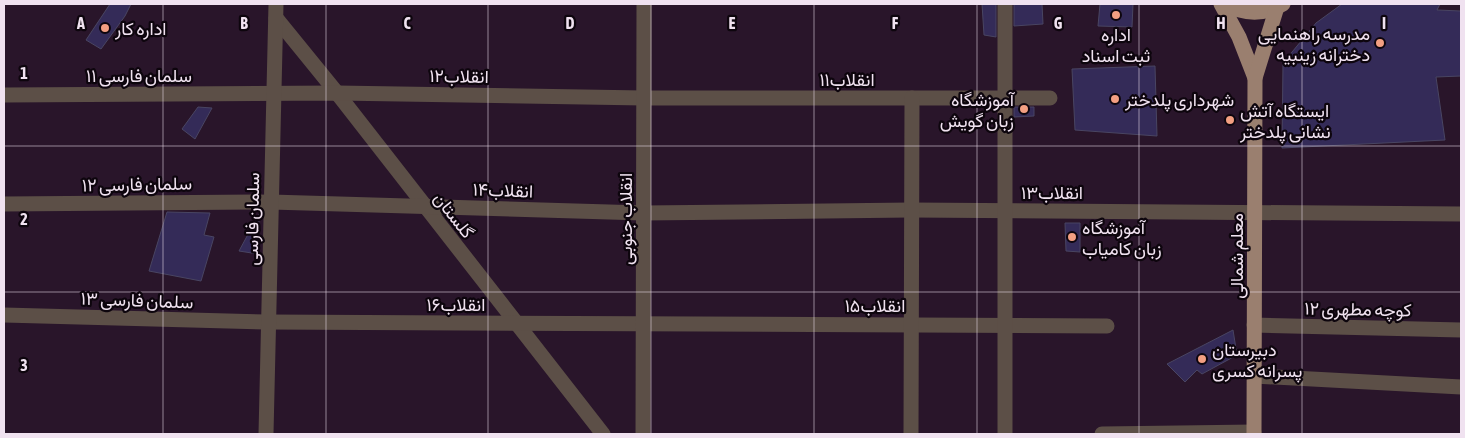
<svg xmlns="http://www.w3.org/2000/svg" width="1465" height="438" font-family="'Asap Condensed',Vazirmatn,sans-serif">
	<rect width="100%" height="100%" fill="#29152a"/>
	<g fill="#342b58" stroke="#494562">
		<path d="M110,4H131L125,16L101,49L86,40Z"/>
		<path d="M982,4H996V37L984,35Z"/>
		<path d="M1014,4H1042L1043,24L1014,26Z"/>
		<path d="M1100,4H1133L1132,27L1098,26Z"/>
		<path d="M1342,4H1440L1437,10L1461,11V76L1436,77L1445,140L1282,148L1283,63L1316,23Z"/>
		<path d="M1155,66L1157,136L1075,130L1072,69Z"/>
		<path d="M198,107L212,108L195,139L182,129Z"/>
		<path d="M1014,107H1034V116L1014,117Z"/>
		<path d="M167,212L210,213L204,235L214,237L201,281L149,271Z"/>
		<path d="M259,214L258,254L239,251Z"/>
		<path d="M1065,223H1080V252L1066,251Z"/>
		<path d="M1233,330L1237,355L1202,374L1197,370L1185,382L1167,364Z"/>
	</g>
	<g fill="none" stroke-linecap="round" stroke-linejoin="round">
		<g stroke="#5c4f47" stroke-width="15">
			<path d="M276,18L337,93L603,434"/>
			<path d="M4,95L337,93L644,98H1050"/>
			<path d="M4,204L271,202L643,213L911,210L1461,214"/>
			<path d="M4,315L268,322L1107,326"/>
			<path d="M1254,325L1461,330"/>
			<path d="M1254,376L1461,387"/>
			<path d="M266,434L276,4"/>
			<path d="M643,434L644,4"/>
			<path d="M911,434L912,98"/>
			<path d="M1005,434V4"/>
			<path d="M1102,434L1254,432"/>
		</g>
		<g stroke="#9a7f6f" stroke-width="15">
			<path d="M1221,4L1239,37L1255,78"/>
			<path d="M1226,4C1243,15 1266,15 1283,4"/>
			<path d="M1254,434L1255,78L1277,7"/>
		</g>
	</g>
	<path fill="none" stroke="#f0e2f0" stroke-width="1" stroke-opacity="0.55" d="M163,4V434M326,4V434M488,4V434M651,4V434M814,4V434M977,4V434M1139,4V434M1302,4V434M4,146H1461M4,292H1461"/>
	<g fill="#f39f82" stroke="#0d050d" stroke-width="2">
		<circle cx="1116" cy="15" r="5"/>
		<circle cx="105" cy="28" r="5"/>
		<circle cx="1380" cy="43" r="5"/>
		<circle cx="1115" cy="99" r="5"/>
		<circle cx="1024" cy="109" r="5"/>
		<circle cx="1230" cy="120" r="5"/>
		<circle cx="1072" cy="237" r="5"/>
		<circle cx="1202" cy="359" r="5"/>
	</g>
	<g text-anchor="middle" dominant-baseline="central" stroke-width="4.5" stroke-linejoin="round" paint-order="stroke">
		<g font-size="18" fill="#f0e2f0" stroke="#0d050d" text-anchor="start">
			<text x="115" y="28">اداره کار</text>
			<text x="1370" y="33" text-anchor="end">مدرسه راهنمایی<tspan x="1370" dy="21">دخترانه زینبیه</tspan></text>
			<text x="1116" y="34" text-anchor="middle">اداره<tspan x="1116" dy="21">ثبت اسناد</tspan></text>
			<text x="1014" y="99" text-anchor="end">آموزشگاه<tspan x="1014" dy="21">زبان گویش</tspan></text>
			<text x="1125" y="99">شهرداری پلدختر</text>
			<text x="1240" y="110">ایستگاه آتش<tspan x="1240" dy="21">نشانی پلدختر</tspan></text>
			<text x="1082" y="227">آموزشگاه<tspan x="1082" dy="21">زبان کامیاب</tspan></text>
			<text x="1212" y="349">دبیرستان<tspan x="1212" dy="21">پسرانه کسری</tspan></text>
		</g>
		<g font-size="18" fill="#f0e2f0" stroke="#0d050d">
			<text x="139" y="75">سلمان فارسی ۱۱</text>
			<text transform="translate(459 76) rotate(1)">انقلاب۱۲</text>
			<text x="847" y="79">انقلاب۱۱</text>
			<text transform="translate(137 184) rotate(-1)">سلمان فارسی ۱۲</text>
			<text transform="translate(503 190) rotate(2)">انقلاب۱۴</text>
			<text x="1052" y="192">انقلاب۱۳</text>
			<text transform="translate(454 215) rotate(52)">گلستان</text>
			<text transform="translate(252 219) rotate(-89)">سلمان فارسی</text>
			<text transform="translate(625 219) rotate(-90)">انقلاب جنوبی</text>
			<text transform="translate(1236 256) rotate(-90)">معلم شمالی</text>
			<text transform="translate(137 300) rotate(2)">سلمان فارسی ۱۳</text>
			<text x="456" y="304">انقلاب۱۶</text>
			<text x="875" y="305">انقلاب۱۵</text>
			<text transform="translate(1358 309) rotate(1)">کوچه مطهری ۱۲</text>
		</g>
	</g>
	<g font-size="16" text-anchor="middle" font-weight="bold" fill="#f0e2f0" stroke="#0d050d" stroke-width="4.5" stroke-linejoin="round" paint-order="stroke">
		<text x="81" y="29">A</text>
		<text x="244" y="29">B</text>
		<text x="407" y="29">C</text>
		<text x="570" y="29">D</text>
		<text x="732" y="29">E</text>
		<text x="895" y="29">F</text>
		<text x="1058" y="29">G</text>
		<text x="1221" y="29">H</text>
		<text x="1384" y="29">I</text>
		<text x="24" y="79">1</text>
		<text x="24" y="225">2</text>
		<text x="24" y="371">3</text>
	</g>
	<rect width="1465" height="438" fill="none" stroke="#f0e2f0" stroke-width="10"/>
</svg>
